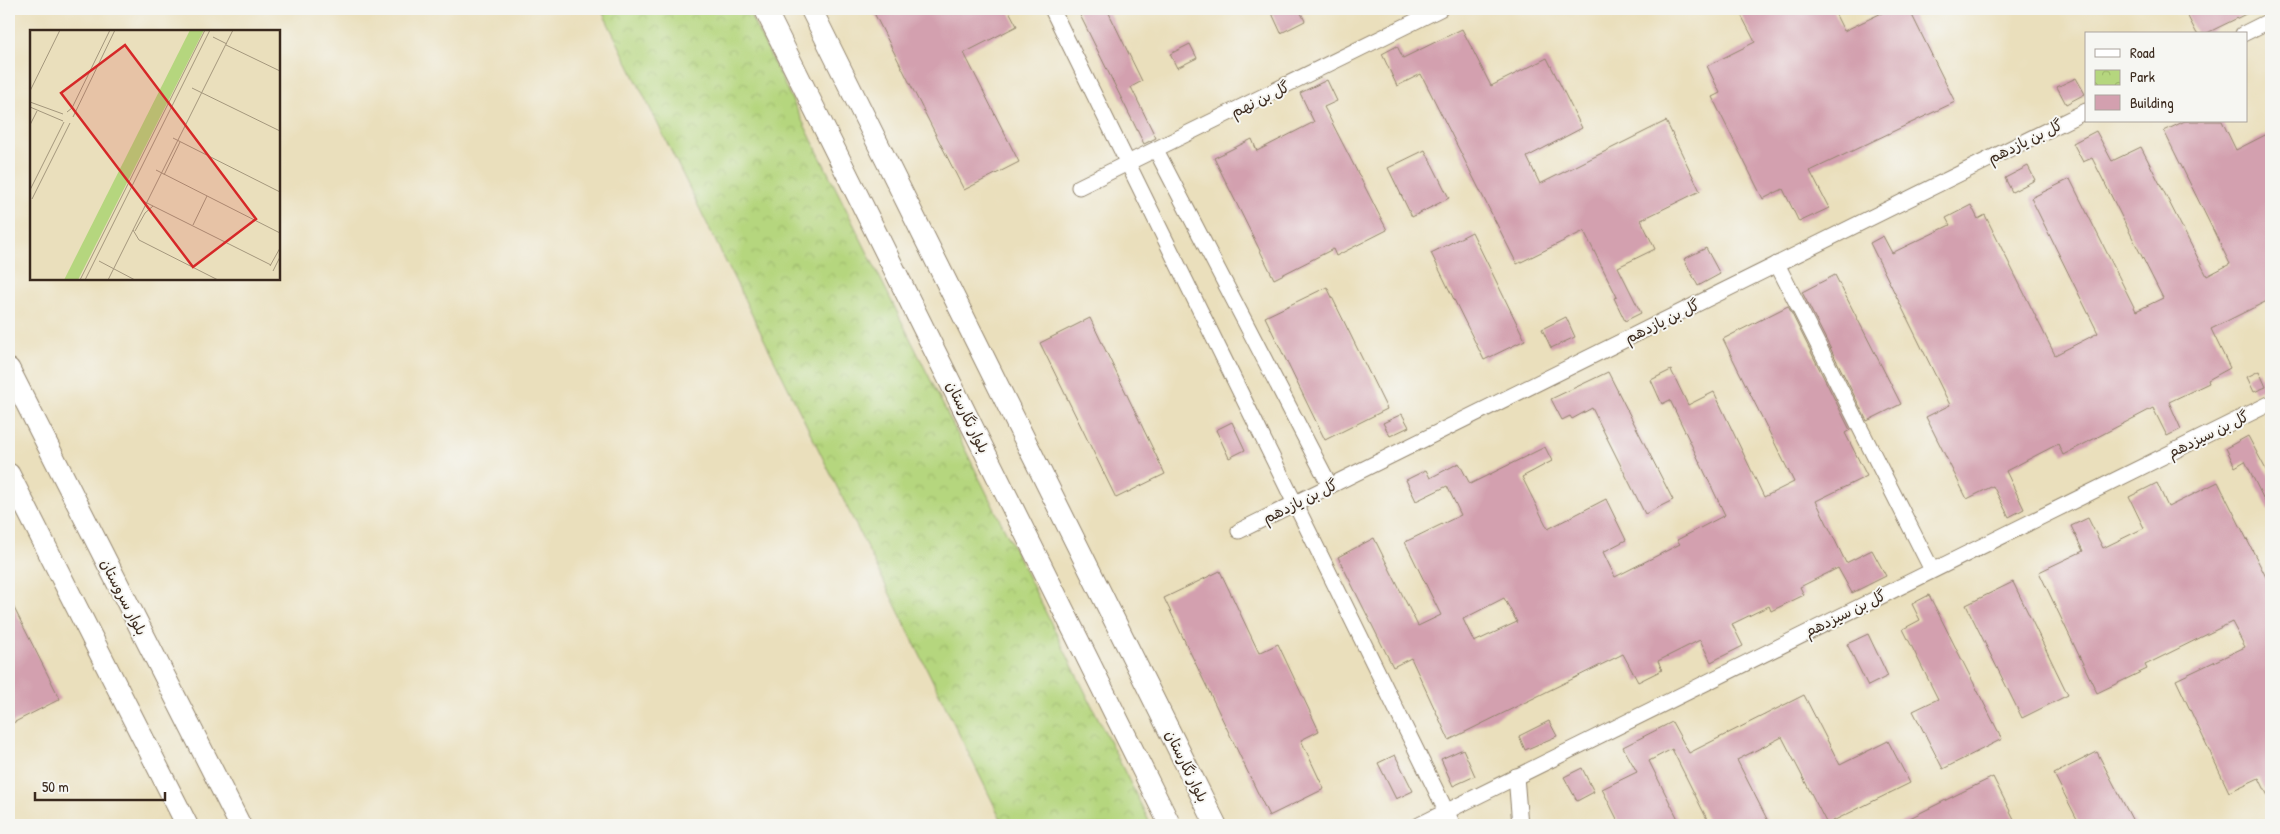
<svg xmlns="http://www.w3.org/2000/svg" width="2280" height="834" font-family="'Patrick Hand','Playpen Sans Arabic',sans-serif">
	<defs>
		<pattern id="park-crowns" width="20" height="18" patternUnits="userSpaceOnUse" patternTransform="scale(1.25)"><rect width="20" height="18" fill="#b5d67e"/><path d="M2 6a3 3 0 1 1 6 0M12 15a3 3 0 1 1 6 0" fill="none" stroke="#9db86c"/></pattern>
	</defs>
	<rect width="100%" height="100%" fill="#f6f6f2"/>
	<filter id="ink" filterUnits="userSpaceOnUse"><feTurbulence type="fractalNoise" baseFrequency=".02" numOctaves="2"/><feDisplacementMap in="SourceGraphic" scale="10" xChannelSelector="R" yChannelSelector="G"/><feConvolveMatrix kernelMatrix="1 2 1 2 8 2 1 2 1" color-interpolation-filters="sRGB"/></filter>
	<filter id="wash" filterUnits="userSpaceOnUse"><feTurbulence type="fractalNoise" baseFrequency=".0096" numOctaves="4" result="noise"/><feDisplacementMap in="SourceGraphic" scale="20" xChannelSelector="R" yChannelSelector="G"/><feGaussianBlur stdDeviation="1.12" result="paint"/><feColorMatrix in="noise" values="0 0 0 0 0 0 0 0 0 0 0 0 0 0 0 0 0 1.4 0 .05"/><feComposite in="paint" operator="in"/></filter>
	<g filter="url(#wash)">
		<rect width="100%" height="100%" fill="#eadfbc"/>
		<path fill="url(#park-crowns)" stroke="#78804e" d="M601,9H747L1151,825H1004Z"/>
		<g id="blocks">
			<g fill="#d3a0af" fill-rule="evenodd">
				<path d="M872,9H1008L1017,26L964,53L1019,162L964,190Z"/>
				<path d="M1077,9H1107L1142,81L1131,87L1156,138L1144,144Z"/>
				<path d="M1270,9H1299L1305,21L1281,33Z"/>
				<path d="M1738,9H1833L1844,31L1890,9H1909L1955,102L1810,171L1829,208L1799,222L1783,189L1763,199L1712,97L1720,93L1707,66L1755,42Z"/>
				<path d="M2184,9H2256L2205,34H2197Z"/>
				<path d="M1462,29L1491,86L1547,58L1582,128L1527,157L1540,184L1666,121L1700,191L1641,220L1655,249L1618,267L1641,313L1625,321L1614,298L1617,297L1584,231L1517,264L1421,74L1397,86L1382,54L1397,46L1403,58Z"/>
				<path d="M1190,44L1197,58L1177,68L1170,54Z"/>
				<path d="M2076,78L2085,94L2066,104L2057,87Z"/>
				<path d="M1327,80L1337,101L1324,107L1387,230L1336,256L1333,249L1274,279L1214,158L1252,139L1257,151L1314,122L1300,93Z"/>
				<path d="M2185,121H2222L2236,150L2271,132V299L2211,329L2230,368L2208,380L2209,383L2169,402L2181,429L2167,436L2153,408L2063,455L2058,444L2006,471L2024,509L2009,517L1993,486L1967,499L1926,417L1950,405L1870,243L1883,236L1892,253L1950,225L1946,218L1971,205L1978,219L1985,215L2055,355L2098,333L2031,198L2070,179L2136,311L2163,298L2092,158L2083,162L2073,143L2096,131L2112,161L2141,147L2207,276L2230,264L2164,131Z"/>
				<path d="M1425,150L1449,198L1412,217L1388,168Z"/>
				<path d="M2028,166L2035,180L2012,192L2005,178Z"/>
				<path d="M1472,232L1525,340L1484,360L1431,253Z"/>
				<path d="M1706,248L1720,274L1698,286L1684,259Z"/>
				<path d="M1835,275L1901,404L1867,421L1802,292Z"/>
				<path d="M1327,287L1387,409L1325,440L1265,317Z"/>
				<path d="M1788,306L1850,430L1845,433L1867,476L1816,501L1846,563L1872,550L1886,576L1852,593L1838,568L1800,587L1804,595L1771,611L1769,606L1732,624L1743,646L1711,662L1700,640L1658,661L1662,670L1638,682L1623,654L1449,740L1411,658L1393,667L1338,557L1374,538L1418,626L1441,615L1405,542L1461,515L1447,486L1416,501L1406,480L1426,470L1430,478L1459,463L1470,484L1545,447L1552,461L1522,477L1548,529L1606,499L1626,540L1603,552L1615,577L1680,544L1677,540L1725,515L1670,400L1662,404L1651,380L1671,370L1688,405L1714,392L1764,497L1794,482L1723,339ZM1504,598L1517,622L1474,642L1463,619Z"/>
				<path d="M1566,317L1575,337L1551,348L1542,329Z"/>
				<path d="M1090,318L1165,474L1116,498L1040,343Z"/>
				<path d="M2259,371L2266,387L2254,392L2247,377Z"/>
				<path d="M1608,372L1673,500L1645,514L1592,408L1572,419L1570,416L1562,420L1551,399Z"/>
				<path d="M1402,414L1409,427L1390,436L1383,423Z"/>
				<path d="M1232,422L1245,450L1229,458L1216,430Z"/>
				<path d="M2248,436L2271,479V514L2245,461L2235,467L2226,448Z"/>
				<path d="M2218,482L2271,587V802L2259,778L2229,792L2176,680L2245,647L2232,622L2145,665L2147,669L2097,693L2039,572L2083,551L2071,526L2088,518L2103,548L2144,528L2129,497L2157,483L2168,507Z"/>
				<path d="M1220,571L1259,653L1278,644L1319,731L1301,740L1324,789L1269,816L1164,598Z"/>
				<path d="M2013,582L2068,695L2022,718L1966,605Z"/>
				<path d="M1929,595L2002,739L1943,769L1913,711L1938,699L1903,629L1920,620L1912,604Z"/>
				<path d="M9,598L60,699L9,725Z"/>
				<path d="M1868,634L1888,676L1868,686L1847,644Z"/>
				<path d="M1804,695L1840,765L1888,741L1910,783L1827,824L1782,737L1737,760L1770,825H1710L1672,749L1649,761L1681,825H1620L1602,789L1637,772L1623,747L1672,722L1689,753Z"/>
				<path d="M1549,721L1557,736L1525,750L1519,736Z"/>
				<path d="M1463,749L1475,776L1453,786L1441,759Z"/>
				<path d="M2097,752L2124,804L2135,825H2080L2054,774Z"/>
				<path d="M1395,755L1413,791L1396,799L1378,763Z"/>
				<path d="M1582,768L1594,792L1577,801L1564,777Z"/>
				<path d="M1993,777L2017,825H1896L1960,793Z"/>
			</g>
		</g>
	</g>
	<g filter="url(#ink)">
		<use href="#blocks" fill-opacity="0" stroke="#92846d" stroke-width="1"/>
		<g fill="none" stroke-linecap="round" stroke-linejoin="round">
			<g stroke="#92846d" stroke-width="17">
				<g id="street">
					<path d="M1052,9L1453,825"/>
					<path d="M2243,34L2271,20"/>
					<path d="M1156,150L1330,486"/>
					<path d="M1079,187L1440,9"/>
					<path d="M1777,264L1932,570"/>
					<path d="M1239,531L2086,111"/>
					<path d="M1516,776L1520,825"/>
					<path d="M1419,825L2271,403"/>
				</g>
			</g>
			<g stroke="#92846d" stroke-width="23">
				<g id="secondary">
					<path d="M765,9L1170,825"/>
					<path d="M811,9L1216,825"/>
					<path d="M9,369L240,825"/>
					<path d="M9,474L187,825"/>
				</g>
			</g>
			<use href="#street" stroke="#fff" stroke-width="15"/>
			<use href="#secondary" stroke="#fff" stroke-width="21"/>
		</g>
	</g>
	<g text-anchor="middle" dominant-baseline="central" stroke-width="4" stroke-linejoin="round" paint-order="stroke">
		<g font-size="15" fill="#3b2a1e" stroke="#f6f6f2">
			<text transform="translate(1260 99) rotate(-26)">گل بن نهم</text>
			<text transform="translate(2025 141) rotate(-26)">گل بن یازدهم</text>
			<text transform="translate(1662 321) rotate(-26)">گل بن یازدهم</text>
			<text transform="translate(968 417) rotate(64)">بلوار نگارستان</text>
			<text transform="translate(2208 434) rotate(-26)">گل بن سیزدهم</text>
			<text transform="translate(1300 501) rotate(-26)">گل بن یازدهم</text>
			<text transform="translate(124 597) rotate(63)">بلوار سروستان</text>
			<text transform="translate(1845 613) rotate(-26)">گل بن سیزدهم</text>
			<text transform="translate(1187 766) rotate(64)">بلوار نگارستان</text>
		</g>
	</g>
	<g transform="translate(30 30)">
		<rect width="250" height="250" fill="#eadfbc"/>
		<path d="M160,0H174L48,250H34Z" fill="#b5d67e"/>
		<path fill="none" stroke="#a4977d" stroke-width="1" d="M183,7L197,14M196,15L250,41M162,58L250,101M0,61L30,0M0,72L33,84M0,77L33,91M37,82L42,78L80,0M43,87L85,0M0,95L7,81M143,108L250,162M126,140L250,203M134,145L150,112M0,160L34,92M2,169L40,93M111,170L241,235M163,195L177,166M103,200L109,210L188,250M105,201L115,183L123,176M69,231L105,250M240,236L250,218M243,241L250,227M50,250L175,0M55,250L180,0M78,250L203,0"/>
		<path fill="#d62828" fill-opacity="0.15" stroke="#d62828" stroke-width="2.5" d="M95,15L226,189L163,237L31,63Z"/>
		<rect width="250" height="250" fill="none" stroke="#3b2a1e" stroke-width="2.5"/>
	</g>
	<rect width="2280" height="834" fill="none" stroke="#f6f6f2" stroke-width="30"/>
	<rect x="2085" y="32" width="162" height="90" fill="#f6f6f2" stroke="#aba49d"/>
	<rect x="2095" y="49" width="25" height="8" fill="#ffffff" stroke="#aba49d"/>
	<text x="2130" y="58" font-size="15" fill="#3b2a1e">Road</text>
	<rect x="2095" y="70" width="25" height="15" fill="url(#park-crowns)" stroke="#aba49d"/>
	<text x="2130" y="82" font-size="15" fill="#3b2a1e">Park</text>
	<rect x="2095" y="95" width="25" height="15" fill="#d3a0af" stroke="#aba49d"/>
	<text x="2130" y="108" font-size="15" fill="#3b2a1e">Building</text>
	<path d="M35 792v8h130v-8" fill="none" stroke="#3b2a1e" stroke-width="2.5"/>
	<text x="42" y="792" font-size="15" fill="#3b2a1e" stroke="#f6f6f2" stroke-width="4" paint-order="stroke">50 m</text>
</svg>
